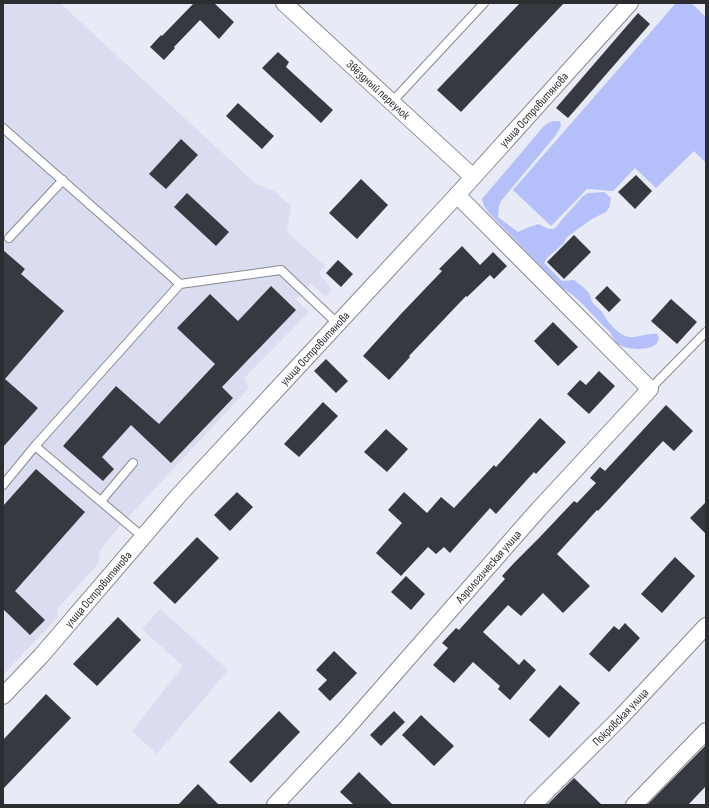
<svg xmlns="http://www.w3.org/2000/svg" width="709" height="808" font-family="'Sofia Sans Condensed',sans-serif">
	<rect width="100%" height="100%" fill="#e8eaf5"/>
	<g fill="#d9ddef">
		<path d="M3,3H60L256,184L274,191L291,206L287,232L325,266L319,273L332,290L326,297L311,284L296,299L309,312L244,378L249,388L119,527L100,550L98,564L57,609L58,617L3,675Z"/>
		<path d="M160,609L228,670L157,754L132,731L183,666L142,629Z"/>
	</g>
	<g fill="#b5c0fb">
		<path d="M676,3H691L706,17V163L694,151L656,188L635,168L613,191L587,189L551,226L513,190Z"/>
		<path d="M554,121H560L561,126L556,135L501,201L499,206L498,217L518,232L529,227L539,224C547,229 554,233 560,222L583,196L588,193L604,192L611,198L609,208L606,212L592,219L571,234L566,238L564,243L547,258L544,263L562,281L574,280C579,284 587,289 590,295C591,298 591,301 593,303C596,307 600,309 602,312C607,321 618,335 629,337C638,338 647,333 657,334L659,338C658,340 658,342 656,344C649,351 626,350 618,344C614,341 612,335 609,331C605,327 601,324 598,320C587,309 577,296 563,289L490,214L484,206L482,199L544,126L548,123Z"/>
	</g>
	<g fill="#373941">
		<path d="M194,3H214L234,22L219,39L200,20L174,47L175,48L164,60L150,47L161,35L162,36Z"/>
		<path d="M520,3H564L461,112L437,90Z"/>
		<path d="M638,13L650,24L568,118L556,108Z"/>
		<path d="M278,52L289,62L286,67L333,110L321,123L262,68Z"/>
		<path d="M238,103L274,136L262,149L226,116Z"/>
		<path d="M181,139L198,155L166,189L149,174Z"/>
		<path d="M636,175L652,191L635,209L618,192Z"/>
		<path d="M361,179L388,205L357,239L329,213Z"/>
		<path d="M187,193L229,232L216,246L174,207Z"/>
		<path d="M574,235L591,252L564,279L547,262Z"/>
		<path d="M462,246L480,265L493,252L507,266L494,279L490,275L467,297L466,296L409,356L410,357L389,380L363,356L400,315L442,271L439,269Z"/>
		<path d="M3,250L25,269L21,274L64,311L5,379L38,408L3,447Z"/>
		<path d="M338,260L353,274L341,287L326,273Z"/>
		<path d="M271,286L296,310L222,387L233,398L171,463L131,425L102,457L114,469L103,481L63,446L116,386L159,424L215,364L177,328L210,294L238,321Z"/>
		<path d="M607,286L621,300L609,312L595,298Z"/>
		<path d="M671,299L697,322L677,344L651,321Z"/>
		<path d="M553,322L578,347L558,366L534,341Z"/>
		<path d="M326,359L348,381L336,393L314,371Z"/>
		<path d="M599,371L615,386L589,414L567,394L580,380L586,385Z"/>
		<path d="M323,402L338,416L299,457L284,444Z"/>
		<path d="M666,405L693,431L674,451L663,441L598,511L597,510L557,554L590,586L563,613L543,593L521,616L508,605L483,632L519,665L524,659L536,670L510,700L498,689L500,686L473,662L454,683L433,665L448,648L442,643L456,628L459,630L505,579L502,576L514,563L539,538L574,501L577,503L596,483L590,478L600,467L605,471Z"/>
		<path d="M540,418L566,442L536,474L534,472L496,514L490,508L450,553L444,547L436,554L428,547L401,576L376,553L402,523L388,510L404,492L427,513L441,497L454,508L494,465L496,467Z"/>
		<path d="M386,429L408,449L387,472L364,452Z"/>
		<path d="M36,469L85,512L15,591L45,620L30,635L3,609V506Z"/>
		<path d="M237,492L253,507L230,531L214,515Z"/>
		<path d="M706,502V534L690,518Z"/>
		<path d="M197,537L219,558L175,604L153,583Z"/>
		<path d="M675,557L695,576L662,613L641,594Z"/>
		<path d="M406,576L425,594L411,610L391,592Z"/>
		<path d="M118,617L141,640L97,686L73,664Z"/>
		<path d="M625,623L640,638L609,672L589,654L614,626L619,630Z"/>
		<path d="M334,651L357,673L330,701L318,689L327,680L316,670Z"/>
		<path d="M560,685L580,703L549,738L529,720Z"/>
		<path d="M46,694L71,718L3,789V740Z"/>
		<path d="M279,711L300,732L251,783L229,762Z"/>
		<path d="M394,711L405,722L381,746L370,735Z"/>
		<path d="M421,715L454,746L434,766L402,735Z"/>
		<path d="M706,745V786L688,805H647Z"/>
		<path d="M359,772L393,805H354L340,792Z"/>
		<path d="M574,778L602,805H547Z"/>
		<path d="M198,784L219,805H178Z"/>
	</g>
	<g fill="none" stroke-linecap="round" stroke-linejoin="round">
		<g stroke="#868892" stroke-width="10">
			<g id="lane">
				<path d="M392,102L484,3"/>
				<path d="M3,128L180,284"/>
				<path d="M9,238L63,180"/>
				<path d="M650,389L706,332"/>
				<path d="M35,446L143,537"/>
				<path d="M3,485L35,446L180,284L281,270L338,324"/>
				<path d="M101,501L133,463"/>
			</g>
		</g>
		<g stroke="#868892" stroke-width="18">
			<g id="street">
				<path id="s1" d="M284,3L473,177"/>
				<path id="s2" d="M3,696L41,656L179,495L457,195L630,3"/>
				<path id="s3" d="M275,805L346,729L538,510L650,389L457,195"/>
				<path id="s4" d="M533,805L620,718L706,626"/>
				<path d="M634,805L706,731"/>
			</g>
		</g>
		<use href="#lane" stroke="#fff" stroke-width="8"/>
		<use href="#street" stroke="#fff" stroke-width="16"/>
	</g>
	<g text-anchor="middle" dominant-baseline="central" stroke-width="4" stroke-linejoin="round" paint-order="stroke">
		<g font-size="12" fill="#2c2d31" stroke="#e8eaf5">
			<text stroke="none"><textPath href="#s1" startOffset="128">Звёздный переулок</textPath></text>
			<text stroke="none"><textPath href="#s2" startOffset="791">улица Островитянова</textPath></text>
			<text stroke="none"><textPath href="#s2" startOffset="467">улица Островитянова</textPath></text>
			<text stroke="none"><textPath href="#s3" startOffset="320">Аэрологическая улица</textPath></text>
			<text stroke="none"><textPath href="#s2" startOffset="143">улица Островитянова</textPath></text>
			<text stroke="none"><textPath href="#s4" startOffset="124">Покровская улица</textPath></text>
		</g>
	</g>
	<rect width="709" height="808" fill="none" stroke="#2c2d31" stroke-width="8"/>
</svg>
